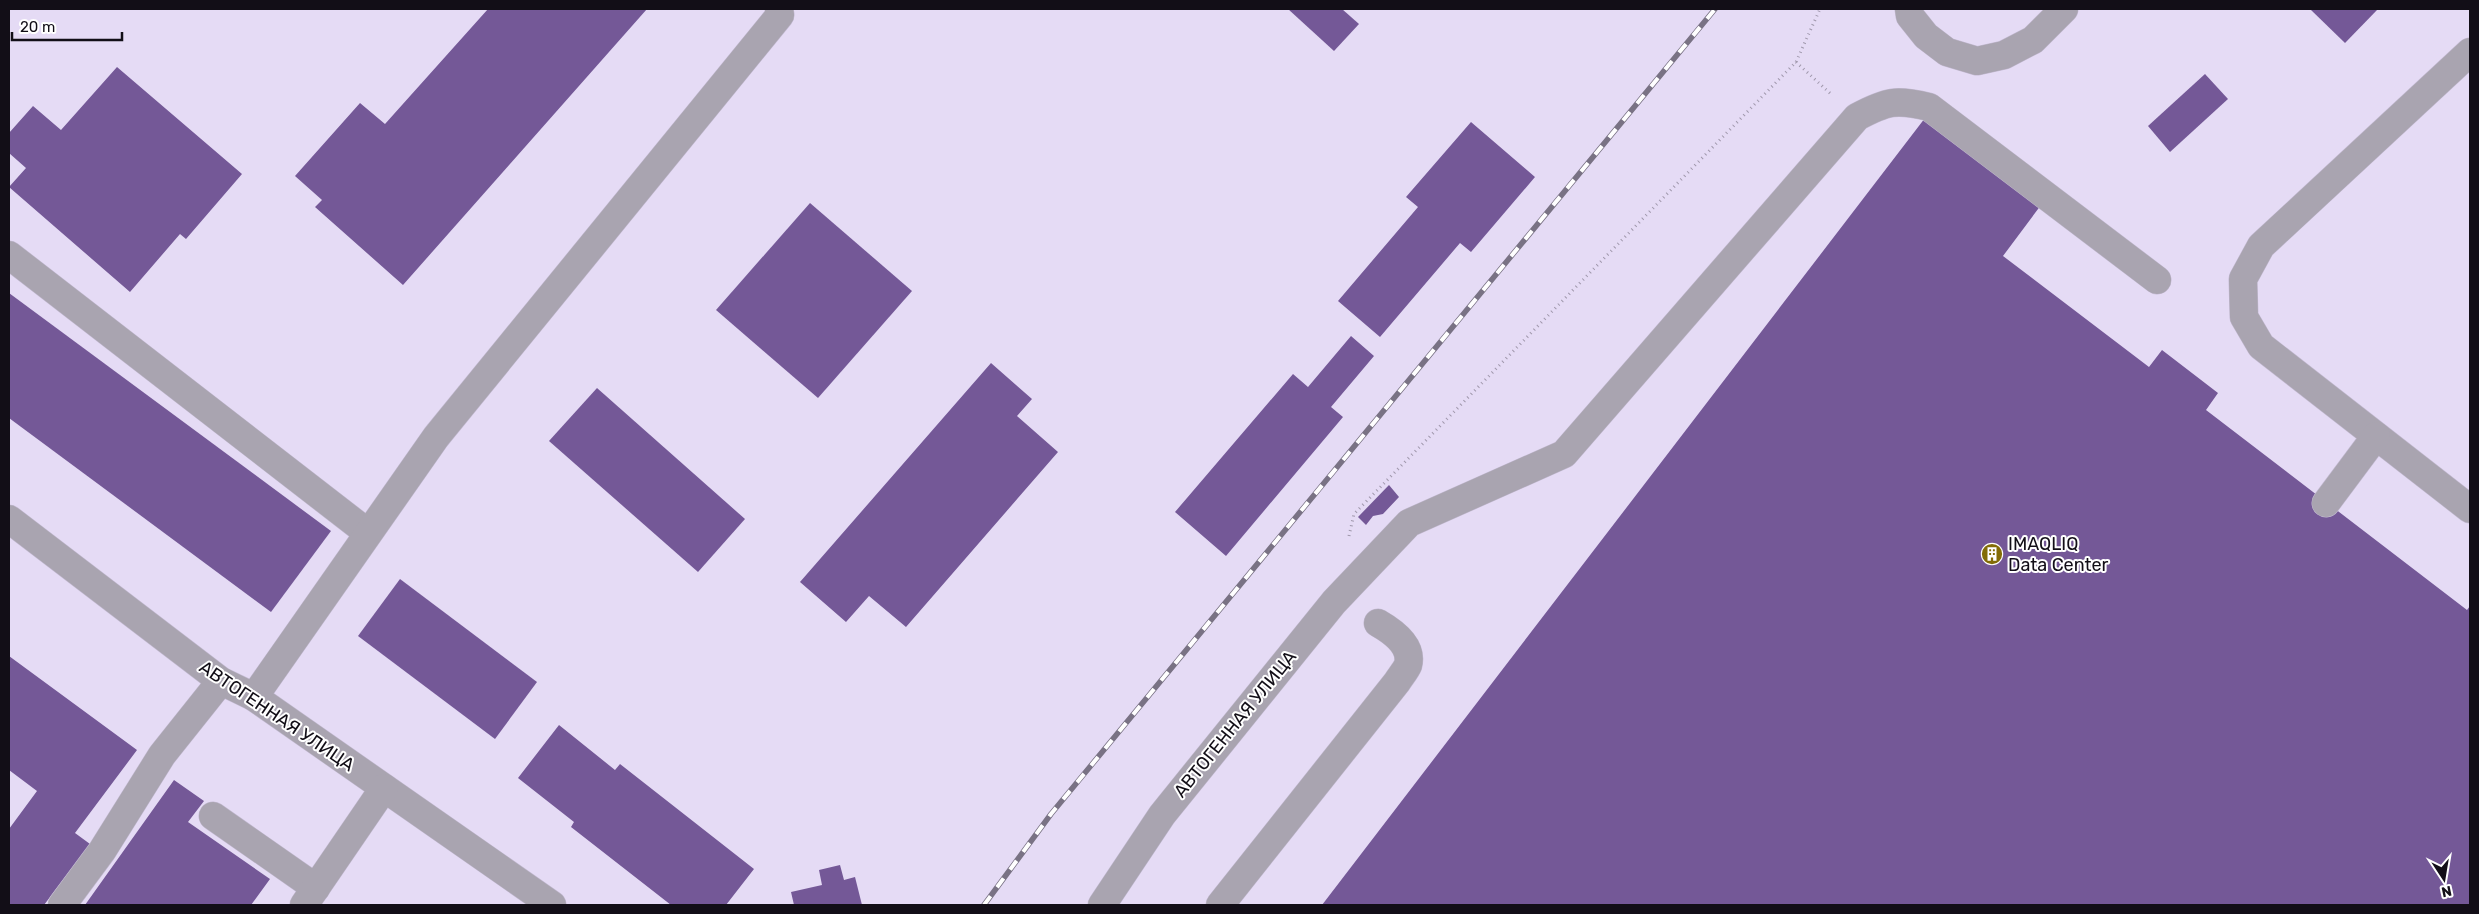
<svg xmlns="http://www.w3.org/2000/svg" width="2479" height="914" font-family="Rubik,sans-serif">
	<rect width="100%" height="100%" fill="#e5dbf5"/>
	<g fill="#745897">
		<path d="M488,9H647L403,285L315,207L322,200L295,176L360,103L385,124Z"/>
		<path d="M1288,9H1342L1359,24L1334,51Z"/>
		<path d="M2310,9H2378L2345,43Z"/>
		<path d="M117,67L242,174L186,239L180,234L130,292L9,187L26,168L9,153V133L33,106L61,130Z"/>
		<path d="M2205,74L2228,99L2170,152L2148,126Z"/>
		<path d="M1925,118L2041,205L2003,256L2149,367L2162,350L2218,393L2206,410L2467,610L2470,606V905H1322Z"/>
		<path d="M1471,122L1535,177L1471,252L1460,243L1380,337L1338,301L1418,207L1406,197Z"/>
		<path d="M810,203L912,291L818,398L716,310Z"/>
		<path d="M9,293L331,531L271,612L9,418Z"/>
		<path d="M1351,336L1374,356L1331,407L1343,417L1226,556L1175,512L1293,374L1308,387Z"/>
		<path d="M991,363L1032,399L1017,416L1058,452L906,627L869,596L846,622L800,582Z"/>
		<path d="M597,388L745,519L698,572L549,441Z"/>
		<path d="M1389,485L1399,497L1383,514L1373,516L1366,525L1358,517Z"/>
		<path d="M400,579L537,682L495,739L358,636Z"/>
		<path d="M9,656L137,750L75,833L90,844L44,905H9V829L37,791L9,770Z"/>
		<path d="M559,725L615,770L620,764L754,869L726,905H671L571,827L574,822L518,778Z"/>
		<path d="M174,780L204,801L188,822L270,879L251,905H85Z"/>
		<path d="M840,865L844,880L855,877L862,905H794L791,892L822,885L819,870Z"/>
	</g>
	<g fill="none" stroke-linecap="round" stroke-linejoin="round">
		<g stroke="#c3bad1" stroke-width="29">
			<g id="minor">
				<path d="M1909,9L1910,16L1926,36L1947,52L1977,61L2004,55L2033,40L2064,9"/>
				<path d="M2470,52L2261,246L2243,279L2244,317L2261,346L2470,509"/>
				<path d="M9,255L368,533"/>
				<path d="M2326,503L2376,436"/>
				<path d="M9,519L221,681L254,697L552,905"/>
				<path d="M254,697L436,437L780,15L779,9"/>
				<path d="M213,816L316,888"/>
				<path d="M62,905L102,851L162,755L221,681"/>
				<path d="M304,905L384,788"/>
				<path d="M1102,905L1162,815L1334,602L1409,523L1564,454L1857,117C1887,101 1896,99 1929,107L2157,280"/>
				<path d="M1220,905L1397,682C1400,677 1406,670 1408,665C1413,645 1392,631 1378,623"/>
			</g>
		</g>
		<g stroke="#a098ac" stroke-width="3" stroke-dasharray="1 4" stroke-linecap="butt">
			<path d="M1796,62L1832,95"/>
			<path d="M1349,536L1354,514L1796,62L1820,9"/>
		</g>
		<use href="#minor" stroke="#a9a4b0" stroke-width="28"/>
		<g stroke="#797284" stroke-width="5.5">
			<path id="rail" d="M984,905L1051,814L1715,9"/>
		</g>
		<use href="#rail" stroke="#fff" stroke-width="4" stroke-dasharray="11" stroke-linecap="butt"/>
	</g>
	<defs>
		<g id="building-disc" transform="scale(1.125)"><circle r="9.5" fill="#836c07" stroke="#fff"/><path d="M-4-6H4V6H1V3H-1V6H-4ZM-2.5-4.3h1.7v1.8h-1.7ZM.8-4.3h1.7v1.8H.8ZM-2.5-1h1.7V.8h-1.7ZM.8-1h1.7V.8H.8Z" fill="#fff"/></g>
	</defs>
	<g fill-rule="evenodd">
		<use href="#building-disc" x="1992" y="554"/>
	</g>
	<g text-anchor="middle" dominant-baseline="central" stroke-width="4" stroke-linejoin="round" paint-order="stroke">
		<g font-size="18" fill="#120e17" stroke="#fff" text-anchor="start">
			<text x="2008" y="544">IMAQLIQ<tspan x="2008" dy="21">Data Center</tspan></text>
		</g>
		<g font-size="18" fill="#120e17" stroke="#fff">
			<text transform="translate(277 716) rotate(34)">АВТОГЕННАЯ УЛИЦА</text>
			<text transform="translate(1235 724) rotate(-51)">АВТОГЕННАЯ УЛИЦА</text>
		</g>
	</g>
	<rect width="2479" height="914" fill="none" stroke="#120e17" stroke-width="20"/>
	<g transform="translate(2444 879) rotate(168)" stroke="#ffffff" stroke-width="4" paint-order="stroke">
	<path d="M0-4L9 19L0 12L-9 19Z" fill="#120e17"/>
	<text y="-8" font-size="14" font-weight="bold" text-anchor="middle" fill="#120e17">N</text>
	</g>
	<path d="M12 32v8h110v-8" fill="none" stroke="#120e17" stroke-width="2.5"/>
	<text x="20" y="32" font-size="15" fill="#120e17" stroke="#ffffff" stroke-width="4" paint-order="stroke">20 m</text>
</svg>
